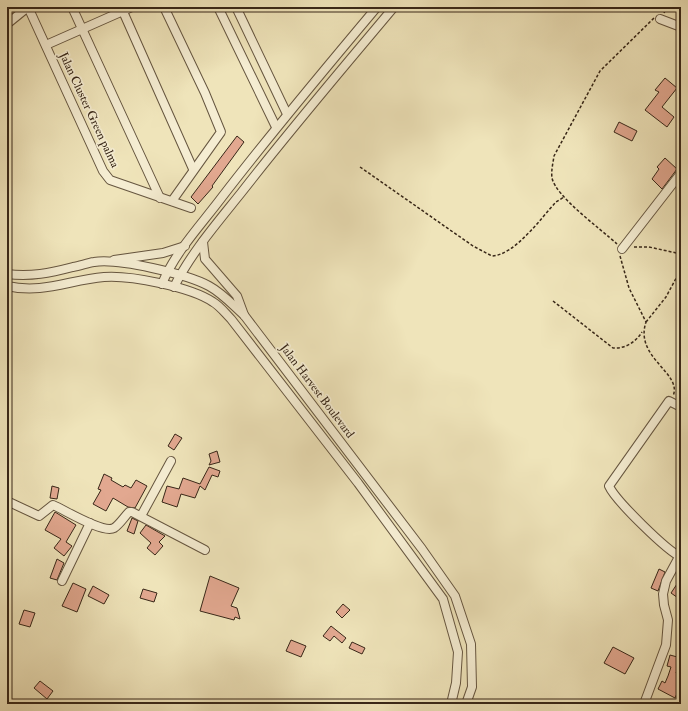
<svg xmlns="http://www.w3.org/2000/svg" width="688" height="711" font-family="'IM FELL Double Pica',serif">
	<rect width="100%" height="100%" fill="#efe4ba"/>
	<filter id="stains"><feTurbulence type="fractalNoise" baseFrequency=".005" numOctaves="4"/><feColorMatrix values="0 0 0 0 .2 0 0 0 0 .09 0 0 0 0 .02 0 0 0 .5 -.17"/></filter>
	<radialGradient id="worn" r=".72"><stop offset=".6" stop-color="#630" stop-opacity="0"/><stop offset="1" stop-color="#630" stop-opacity=".3"/></radialGradient>
	<g fill="#e2a890" stroke="#382718">
		<path d="M665,78L677,88L662,107L674,117L667,127L645,110L659,92L655,90Z"/>
		<path d="M619,122L637,131L632,141L614,132Z"/>
		<path d="M237,136L244,142L212,186L213,187L198,204L191,197Z"/>
		<path d="M665,158L677,169L662,189L652,179L659,169L657,167Z"/>
		<path d="M175,434L182,438L174,450L168,446Z"/>
		<path d="M217,451L220,462L209,465L211,461L209,454Z"/>
		<path d="M209,467L220,471L218,477L212,475L205,490L200,486L195,498L181,494L177,507L162,502L167,486L179,489L183,478L200,484Z"/>
		<path d="M104,474L112,478L111,480L123,487L125,485L131,488L136,480L147,486L135,508L128,507L113,498L106,511L93,504L101,490L98,489Z"/>
		<path d="M52,486L59,488L57,499L50,498Z"/>
		<path d="M55,512L76,525L66,542L72,546L64,556L54,548L61,539L45,530Z"/>
		<path d="M132,518L138,521L134,534L127,531Z"/>
		<path d="M146,525L165,536L159,542L163,546L155,555L147,548L151,543L140,533Z"/>
		<path d="M57,559L64,563L57,580L50,578Z"/>
		<path d="M659,569L665,572L658,591L651,588Z"/>
		<path d="M210,576L239,588L231,606L237,608L240,619L235,617L234,620L200,611Z"/>
		<path d="M681,578V600L671,593Z"/>
		<path d="M73,583L86,589L77,612L62,606Z"/>
		<path d="M93,586L109,595L104,604L88,596Z"/>
		<path d="M143,589L157,593L154,602L140,598Z"/>
		<path d="M343,604L350,610L342,618L336,612Z"/>
		<path d="M24,610L35,613L30,627L19,624Z"/>
		<path d="M331,626L346,638L342,643L334,636L330,641L323,636Z"/>
		<path d="M291,640L306,646L301,657L286,651Z"/>
		<path d="M352,642L365,648L362,654L349,648Z"/>
		<path d="M613,647L634,658L625,674L604,663Z"/>
		<path d="M670,655L681,658L676,673L681,675V684L675,698L658,689L662,681L665,683L668,676L671,667L667,666Z"/>
		<path d="M40,681L53,691L47,699L34,688Z"/>
	</g>
	<g fill="none" stroke-linecap="round" stroke-linejoin="round">
		<g stroke="#665640" stroke-width="10">
			<g id="minor">
				<path d="M28,7L103,171L110,180L191,208"/>
				<path d="M72,7L160,198"/>
				<path d="M121,7L193,169"/>
				<path d="M164,7L205,93L221,132L172,201"/>
				<path d="M218,7L276,127"/>
				<path d="M236,7L287,114"/>
				<path d="M660,19L681,27"/>
				<path d="M7,24L28,7"/>
				<path d="M46,45L132,7"/>
				<path d="M203,242L205,259L237,296L244,315"/>
				<path d="M622,249L681,173"/>
				<path d="M114,260L163,253L185,246"/>
				<path d="M7,274C31,277 50,273 73,267C80,266 87,263 94,262C118,258 187,274 209,286C222,293 233,305 244,315L422,549L455,596L471,644L472,687L466,704"/>
				<path d="M162,284C175,252 201,225 222,197C272,132 324,70 377,7"/>
				<path d="M7,286C43,294 69,280 104,277C130,275 191,287 213,302C220,306 225,313 231,319L358,483L443,599L458,652L456,683L451,704"/>
				<path d="M174,287C191,253 217,223 241,193C290,130 342,69 394,7"/>
				<path d="M681,407L669,401L609,486C615,500 667,551 681,557"/>
				<path d="M7,501L39,516L53,505C65,510 103,534 114,528C120,524 124,517 129,512H132L205,550"/>
				<path d="M141,516L171,461"/>
				<path d="M62,581L90,523"/>
				<path d="M644,704L666,645L668,620L664,605L663,594L666,581L679,557"/>
			</g>
		</g>
		<g stroke="#382718" stroke-width="1.5" stroke-dasharray="3 2" stroke-linecap="butt">
			<path d="M664,13L667,7"/>
			<path d="M360,167L473,246L492,256C515,255 541,218 556,202L564,197"/>
			<path d="M617,244C601,229 556,197 552,178C551,171 553,163 554,156L600,71L654,18"/>
			<path d="M634,247H649L681,254"/>
			<path d="M620,256L629,288L646,322C634,358 683,373 673,396"/>
			<path d="M553,301L613,348C625,349 636,342 642,332"/>
			<path d="M646,322L666,297L681,269"/>
		</g>
		<use href="#minor" stroke="#f5edd2" stroke-width="8"/>
	</g>
	<g text-anchor="middle" dominant-baseline="central" stroke-width="3.5" stroke-linejoin="round" paint-order="stroke">
		<g font-size="12" fill="#382718" stroke="#f5edd2">
			<text transform="translate(89 110) rotate(65)">Jalan Cluster Green palma</text>
			<text transform="translate(317 391) rotate(53)">Jalan Harvest Boulevard</text>
		</g>
	</g>
	<rect width="688" height="711" fill="none" stroke="#efe4ba" stroke-width="24"/>
	<rect x="8" y="8" width="672" height="695" fill="none" stroke="#382718" stroke-width="2"/>
	<rect x="12" y="12" width="664" height="687" fill="none" stroke="#382718"/>
	<rect width="100%" height="100%" filter="url(#stains)"/>
	<rect width="100%" height="100%" fill="url(#worn)"/>
</svg>
